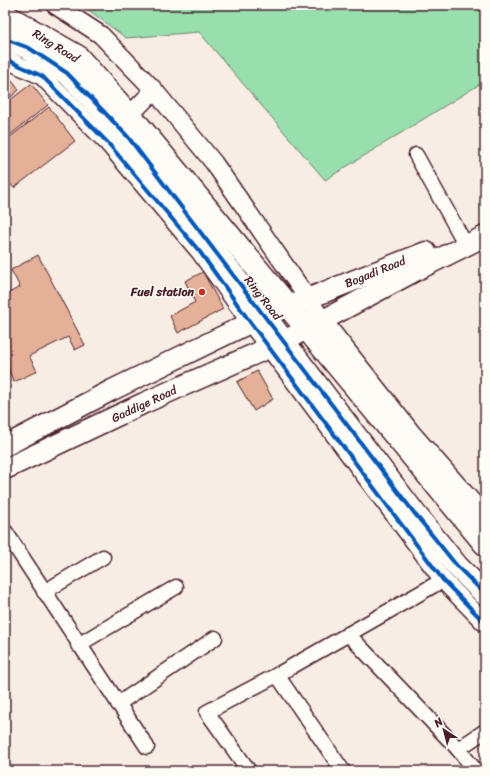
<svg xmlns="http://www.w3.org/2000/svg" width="490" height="776" font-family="Sriracha,sans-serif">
	<rect width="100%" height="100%" fill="#f8ede4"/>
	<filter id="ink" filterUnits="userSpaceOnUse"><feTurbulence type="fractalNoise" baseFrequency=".025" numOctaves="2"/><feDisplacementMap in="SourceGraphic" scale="8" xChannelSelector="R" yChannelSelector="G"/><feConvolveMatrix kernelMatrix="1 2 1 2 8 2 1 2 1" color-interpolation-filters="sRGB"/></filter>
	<g filter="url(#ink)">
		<path fill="#98dfad" stroke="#717f6c" d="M82,5H485V81L325,180L199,32L126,38Z"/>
		<g fill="#e4b098" stroke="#4a1f2b">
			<path d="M5,72L19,90L5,102Z"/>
			<path d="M31,84L48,105L5,139V104Z"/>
			<path d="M49,107L75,141L14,188L5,177V141Z"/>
			<path d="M38,255L85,345L75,350L68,337L29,356L37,371L14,382L5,362V295L20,287L11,270Z"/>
			<path d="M203,272L223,309L178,333L170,316L195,302L185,281Z"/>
			<path d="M257,371L273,399L254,411L237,382Z"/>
		</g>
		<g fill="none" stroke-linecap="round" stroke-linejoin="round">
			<g stroke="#4a1f2b" stroke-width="17">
				<g id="minor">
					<path d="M416,155L462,238"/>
					<path d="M5,531L147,747"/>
					<path d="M44,592L103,557"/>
					<path d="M348,634L458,749"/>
					<path d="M78,645L176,587"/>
					<path d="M277,675L343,771"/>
					<path d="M118,704L215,638"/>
					<path d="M249,771L207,712L277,675L443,580"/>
					<path d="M476,771L458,749L485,731"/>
				</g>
			</g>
			<g stroke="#4a1f2b" stroke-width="20">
				<g id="tertiary">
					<path d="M55,5L101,35L154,90L214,163L322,319L411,432L485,516"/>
					<path d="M5,59L42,76L108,143L200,252L250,322L443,580L485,623"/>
					<path d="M130,115L154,90"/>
				</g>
			</g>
			<g stroke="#4a1f2b" stroke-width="23">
				<g id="secondary">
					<path d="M5,446L112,390L264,316L426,252"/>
					<path d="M5,469L144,403L284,341L415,271L485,236"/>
				</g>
			</g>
			<g stroke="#4a1f2b" stroke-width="25">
				<g id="trunk">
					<path d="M5,15L77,56L139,126L485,544"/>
					<path d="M5,39L29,48L67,73L128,137L415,514L457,566L485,594"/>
				</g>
			</g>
			<use href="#minor" stroke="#fdfcf7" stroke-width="14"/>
			<use href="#tertiary" stroke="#fdfcf7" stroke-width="17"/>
			<use href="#secondary" stroke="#fdfcf7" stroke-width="20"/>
			<use href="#trunk" stroke="#fdfcf7" stroke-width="22"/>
			<g stroke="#fdfcf7" stroke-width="6">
				<g id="cycleway">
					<path d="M5,39L29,48L67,73L128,137L415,514L457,566L485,594"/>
					<path d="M5,59L42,76L108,143L200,252L250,322L443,580L485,623"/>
				</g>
			</g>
			<use href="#cycleway" stroke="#0057b8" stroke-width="4"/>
		</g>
	</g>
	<circle fill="#c8321e" stroke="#fdfcf7" stroke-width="1.5" cx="202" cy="292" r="4"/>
	<g text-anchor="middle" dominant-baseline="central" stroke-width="3" stroke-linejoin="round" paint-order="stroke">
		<g font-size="12" fill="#4a1f2b" stroke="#fdfcf7">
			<text transform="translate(56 46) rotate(32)">Ring Road</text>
			<text transform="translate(375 272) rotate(-22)">Bogadi Road</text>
			<text transform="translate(263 298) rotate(52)">Ring Road</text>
			<text transform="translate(144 404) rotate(-25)">Gaddige Road</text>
		</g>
		<g font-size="12" font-weight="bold" fill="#4a1f2b" stroke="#fdfcf7" text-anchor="end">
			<text x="194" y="292">Fuel station</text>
		</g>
	</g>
	<rect width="490" height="776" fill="none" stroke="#fdfcf7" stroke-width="20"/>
	<rect x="10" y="10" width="470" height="756" fill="none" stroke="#4a1f2b" stroke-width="1.5" filter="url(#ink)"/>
	<g transform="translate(444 730) rotate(324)" stroke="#fdfcf7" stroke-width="3" paint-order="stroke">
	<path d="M0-3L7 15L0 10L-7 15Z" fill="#4a1f2b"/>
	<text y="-6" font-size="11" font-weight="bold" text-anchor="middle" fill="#4a1f2b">N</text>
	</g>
</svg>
